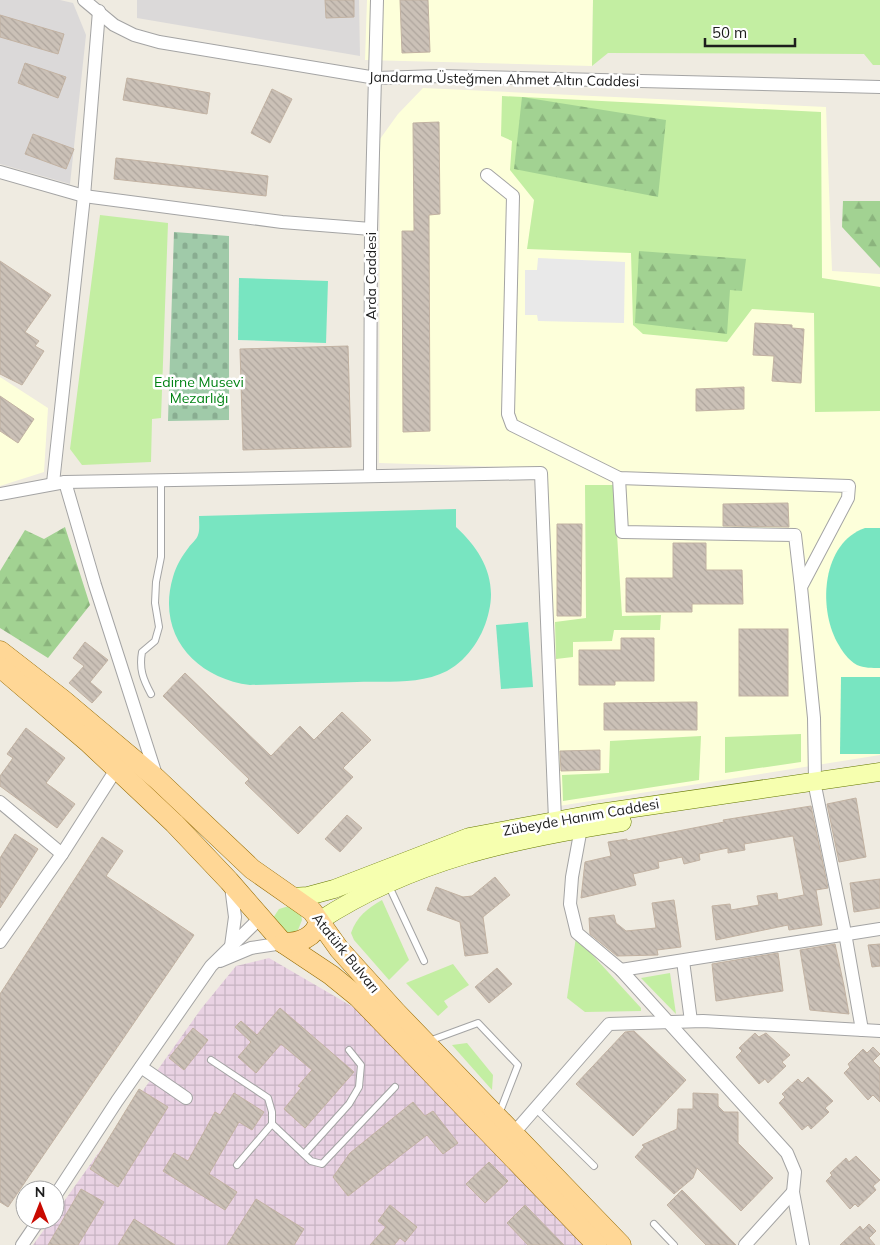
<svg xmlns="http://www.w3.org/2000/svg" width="880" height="1245" font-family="Mulish,sans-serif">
	<defs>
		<pattern id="industrial-grid" width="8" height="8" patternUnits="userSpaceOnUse" patternTransform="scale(1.25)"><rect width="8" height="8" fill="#e9d2e3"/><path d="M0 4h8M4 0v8" fill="none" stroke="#c7b4c2"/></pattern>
		<pattern id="forest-firs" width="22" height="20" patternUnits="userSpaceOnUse" patternTransform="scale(1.25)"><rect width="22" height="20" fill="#a2d292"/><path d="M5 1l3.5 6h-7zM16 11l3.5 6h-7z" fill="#8bb47d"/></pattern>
		<pattern id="cemetery-stones" width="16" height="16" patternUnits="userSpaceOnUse" patternTransform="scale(1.25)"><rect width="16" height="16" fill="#a0caa9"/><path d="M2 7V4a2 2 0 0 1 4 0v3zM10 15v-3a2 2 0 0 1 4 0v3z" fill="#89ad91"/></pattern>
		<pattern id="building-back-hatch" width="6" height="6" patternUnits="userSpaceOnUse" patternTransform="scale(1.25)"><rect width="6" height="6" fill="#cbc1b7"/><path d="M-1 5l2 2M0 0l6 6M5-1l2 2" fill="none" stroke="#aea59d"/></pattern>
	</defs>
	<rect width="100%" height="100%" fill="#efebe1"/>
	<g fill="#dbd9d9">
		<path d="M0,0H60L73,3L86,35L70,184L0,164Z"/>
		<path d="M137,0H359L360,56L137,18Z"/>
	</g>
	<path fill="url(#industrial-grid)" d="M269,958L360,1011L585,1245H33L51,1220H55V1214L201,1009L236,966Z"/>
	<g fill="#fdffda">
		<path d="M367,0H593L592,66L365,60Z"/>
		<path d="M423,88L826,107L832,271L880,274V755L559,806L546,468L379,463L380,139L398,114Z"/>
		<path d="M0,377L48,408L44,472L0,486Z"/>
	</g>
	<g fill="#c3eea2">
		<path d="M593,0H880V65H873L864,54L608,53L592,66Z"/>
		<path d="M502,96L821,112L822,278L880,287V411L815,412L814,313L752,309L727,342L643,334L633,325L631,253L527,249L534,200L510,170L512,141L501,136Z"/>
		<path d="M100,215L168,223L161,418L152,419L151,462L82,465L70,449Z"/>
		<path d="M585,485H614L622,616L661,615L660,630H614L612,641L573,642V657L556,659L555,622L586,618Z"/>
		<path d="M801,734V762L725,773V737Z"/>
		<path d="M701,736L699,780L563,801L562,775L609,773L610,741Z"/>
		<path d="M382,900L409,960L389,980L354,940L351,933C357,916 367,909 382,900Z"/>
		<path d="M289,906L301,915L302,920L298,930L289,935L273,918L279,909Z"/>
		<path d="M576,937L641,1008V1011L585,1012L567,998Z"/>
		<path d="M453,964L469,985L444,1001L448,1007L438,1016L406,983Z"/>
		<path d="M670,973L676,1014L641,978Z"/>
		<path d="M467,1043L493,1075L492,1090L452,1045Z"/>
	</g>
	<g fill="url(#forest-firs)">
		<path d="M522,97L666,120L658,197L514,169Z"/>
		<path d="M843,201H880V268L842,227Z"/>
		<path d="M639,251L746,259L742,291L730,290L727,334L635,323Z"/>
		<path d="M65,527L90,605L48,658L0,628V571L25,530L44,539Z"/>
	</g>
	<path fill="url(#cemetery-stones)" d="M174,232L229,236V420L168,421Z"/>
	<g fill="#78e5c1">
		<path d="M239,278L328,281L326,343L238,340Z"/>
		<path d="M456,509V527C480,549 497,577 489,611C484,635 469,659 447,671C420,685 385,681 357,682C321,683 285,684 250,685C195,678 156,634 173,577C176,566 182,556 189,547C191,544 197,539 198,535C200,530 199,522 199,516Z"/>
		<path d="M865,528H880V668C872,668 864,668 857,665C848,660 842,651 837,642C818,607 822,543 865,528Z"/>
		<path d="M528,622L533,687L501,689L496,625Z"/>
		<path d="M841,677H880V754H840Z"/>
	</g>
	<path fill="#e9e9e9" d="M538,258L625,262L624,323L538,321L537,315H525V270H537Z"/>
	<g fill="url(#building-back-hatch)" stroke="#c2b2a2">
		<path d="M325,0H354V17L326,18Z"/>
		<path d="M400,0H428L430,52L402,53Z"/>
		<path d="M0,15L64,34L58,54L0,37Z"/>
		<path d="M25,63L66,77L58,98L18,83Z"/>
		<path d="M127,78L210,93L207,114L123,100Z"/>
		<path d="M272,89L292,99L270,143L251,133Z"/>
		<path d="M439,122L440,214L429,215L430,431L403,432L402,231H414L413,123Z"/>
		<path d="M33,134L74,149L66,169L25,154Z"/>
		<path d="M116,158L268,176L266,196L114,179Z"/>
		<path d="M0,261L51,295L25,332L39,341L35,346L44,351L22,385L0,374Z"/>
		<path d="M755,323L792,325V328L804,329L801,383L772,381L774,356L753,355Z"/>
		<path d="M348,346L351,447L243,450L240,349Z"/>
		<path d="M744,387V409L696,411V389Z"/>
		<path d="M0,396L34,419L18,443L0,431Z"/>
		<path d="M788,503L789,527L723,526V504Z"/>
		<path d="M557,524H582L581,616H557Z"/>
		<path d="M673,543H706V570H742L743,604H692V612H626V578H673Z"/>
		<rect x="739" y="629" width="49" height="67"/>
		<path d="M621,638H654V681H615V685H579V650H621Z"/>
		<path d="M85,642L108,660L90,682L102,692L92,703L69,683L84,666L73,658Z"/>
		<path d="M185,673L271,756L300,726L314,740L342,712L371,740L343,768L353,777L298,834L245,783L249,779L163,696Z"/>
		<path d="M697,702V730H604V703Z"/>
		<path d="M26,728L65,758L46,783L75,804L57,828L0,786V776L13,758L7,754Z"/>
		<path d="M600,750V770L561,771L560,751Z"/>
		<path d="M856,798L866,857L839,862L827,804Z"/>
		<path d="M811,806L828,888L816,890L822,925L789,930L788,925L716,940L712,906L730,904L731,910L759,905L757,896L777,893L778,900L804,895L793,836L744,844L745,850L728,853V848L699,854L700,860L684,864L682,857L658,862L659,868L633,874L636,885L581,898L585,862L611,856L608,842L627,839V841L724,822L723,820Z"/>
		<path d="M347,815L362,828L340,852L325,839Z"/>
		<path d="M15,834L38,849L0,908V858Z"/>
		<path d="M102,837L123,851L106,876L194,935L8,1207L0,1202V994Z"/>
		<path d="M495,877L510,895L483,917L488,953L465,956L460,922L427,910L436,887L463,897L472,896Z"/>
		<path d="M880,879V908L854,912L850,883Z"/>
		<path d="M674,900L681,947L657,950L658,955L617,956L590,934L589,918L614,915L616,923L626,931L656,928L652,903Z"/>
		<path d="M835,944L844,986L849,1014L810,1010L800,950Z"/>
		<path d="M880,944V966L872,967L868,945Z"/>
		<path d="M778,953L783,991L716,1001L712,964Z"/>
		<path d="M497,968L512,984L489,1003L475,987Z"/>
		<path d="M280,1008L354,1072L305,1128L284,1109L301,1088L298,1086L312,1070L281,1044L256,1073L238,1057L251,1042L235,1027L241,1021L257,1035Z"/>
		<path d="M193,1028L208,1040L184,1070L169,1058Z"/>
		<path d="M634,1031L686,1080L633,1136L576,1084L625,1032Z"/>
		<path d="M755,1033L759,1037L766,1033L790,1055L782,1062L786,1066L768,1083L765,1079L759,1084L736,1057L742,1051L739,1048Z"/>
		<path d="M873,1047L880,1054L873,1061L880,1068V1102L873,1095L868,1100L844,1073L850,1067L848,1064L863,1049L867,1053Z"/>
		<path d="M808,1077L833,1101L825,1108L829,1112L811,1129L808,1125L802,1130L779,1103L785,1097L782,1094L798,1079L802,1083Z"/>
		<path d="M139,1089L168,1107L118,1187L90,1169Z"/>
		<path d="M234,1093L264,1112L252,1130L239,1122L209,1174L237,1192L225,1210L163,1171L174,1153L188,1161L215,1112L220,1115Z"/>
		<path d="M693,1093L718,1094V1106L724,1112H738V1143L773,1178L741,1211L697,1168L693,1178L674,1194L635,1157L644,1147L642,1145L677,1129L678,1109H693Z"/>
		<path d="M413,1102L425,1116L433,1111L458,1143L443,1154L427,1135L348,1196L333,1177L350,1153Z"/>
		<path d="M856,1156L880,1180L873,1186L876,1190L858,1207L855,1204L850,1209L826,1181L832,1175L830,1173L846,1158L849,1162Z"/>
		<path d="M489,1162L508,1181L485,1203L466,1184Z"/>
		<path d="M81,1189L104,1202L78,1245H48Z"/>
		<path d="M682,1190L736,1245H706L667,1205Z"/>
		<path d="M256,1199L304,1229L294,1245H227Z"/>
		<path d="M390,1205L417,1227L405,1242L400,1238L394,1245H370L386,1227L378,1221Z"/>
		<path d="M525,1205L564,1245H528L507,1223Z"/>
		<path d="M134,1219L175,1245H118Z"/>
		<path d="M869,1224L876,1231L869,1238L875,1245H840L860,1226L863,1230Z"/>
	</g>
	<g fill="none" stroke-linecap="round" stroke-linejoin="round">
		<g stroke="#a4a4a4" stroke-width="8">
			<g id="service">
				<path d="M151,694C143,679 139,669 142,652L155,641L159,627L155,603L156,582L161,557V479"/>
				<path d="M388,884L424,961"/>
				<path d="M429,1041L478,1023L518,1065L499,1114"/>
				<path d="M211,1060L268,1098L272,1112V1124L237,1165"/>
				<path d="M536,1109L594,1166"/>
				<path d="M272,1124L311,1161L322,1164L395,1087"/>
				<path d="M304,1154L349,1104L359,1087L361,1065L349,1050"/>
				<path d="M654,1224L674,1245"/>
			</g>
		</g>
		<g stroke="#a4a4a4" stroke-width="14">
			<g id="minor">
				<path d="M84,0L114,25L134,35L159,42L376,78L440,76L880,87"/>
				<path d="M0,172L84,196L282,222L371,229"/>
				<path d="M487,175L513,196L508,414L512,425L619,478L849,486L848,498L801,587L814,718L815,780"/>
				<path d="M370,475L371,229L377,0"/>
				<path d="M619,478L622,532L795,535L801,587"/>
				<path d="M65,482L95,585L157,778"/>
				<path d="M53,483L84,196L99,11"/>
				<path d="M0,494L65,482L541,473L555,820"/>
				<path d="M816,791L845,933L862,1030"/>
				<path d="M0,802L62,854"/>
				<path d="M581,828L572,877L570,904L577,933L621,970L787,1153L795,1172L793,1192L803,1245"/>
				<path d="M231,886L235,917L231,946"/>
				<path d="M0,942L62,854L117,768"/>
				<path d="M220,961L251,948L283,943"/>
				<path d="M683,961L691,1021"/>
				<path d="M621,970L880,929"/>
				<path d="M141,1067L186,1098"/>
				<path d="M513,1134L609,1024L703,1021L880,1031"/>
				<path d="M55,1196L117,1101L211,966L260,918"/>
				<path d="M22,1245L39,1220"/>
				<path d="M745,1245L793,1192"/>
			</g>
		</g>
		<g stroke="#647700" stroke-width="19">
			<g id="secondary">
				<path d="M291,897L308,896L334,889L469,837L593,814L880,772"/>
				<path d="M319,921C412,860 514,839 622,822"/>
			</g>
		</g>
		<g stroke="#956b00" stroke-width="21">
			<g id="primary">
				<path d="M0,651L63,700L157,779L252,869L312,911L339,949L396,1012L621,1245"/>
				<path d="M0,667L89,743L174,823L229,881L283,943L331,975L358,997L597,1245"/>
				<path d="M283,943C299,943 315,938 319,921"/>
			</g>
		</g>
		<use href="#service" stroke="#fff" stroke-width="6"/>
		<use href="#minor" stroke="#fff" stroke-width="12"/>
		<use href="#secondary" stroke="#f6ffaf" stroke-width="18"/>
		<use href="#primary" stroke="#ffd796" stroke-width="20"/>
	</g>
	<g text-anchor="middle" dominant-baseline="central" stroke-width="5" stroke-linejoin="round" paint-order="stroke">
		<g font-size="14" fill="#1d1d1d" stroke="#fff">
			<text transform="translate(504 79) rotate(1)">Jandarma Üsteğmen Ahmet Altın Caddesi</text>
			<text transform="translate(371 276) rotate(-90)">Arda Caddesi</text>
			<text transform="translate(581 817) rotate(-10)">Zübeyde Hanım Caddesi</text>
			<text transform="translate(346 953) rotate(51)">Atatürk Bulvarı</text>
		</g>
		<g font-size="14" fill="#028314" stroke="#fff">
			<text x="199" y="382">Edirne Musevi<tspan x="199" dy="16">Mezarlığı</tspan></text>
		</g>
	</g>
	<g transform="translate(40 1205)"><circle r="24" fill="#ffffff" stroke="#a5a5a5"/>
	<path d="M0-4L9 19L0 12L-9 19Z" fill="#c90a00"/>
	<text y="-8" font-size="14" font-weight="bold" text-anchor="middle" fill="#1d1d1d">N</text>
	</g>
	<path d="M705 38v8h90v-8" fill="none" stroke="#1d1d1d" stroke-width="2.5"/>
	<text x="712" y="38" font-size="15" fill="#1d1d1d" stroke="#ffffff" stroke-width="4" paint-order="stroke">50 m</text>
</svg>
